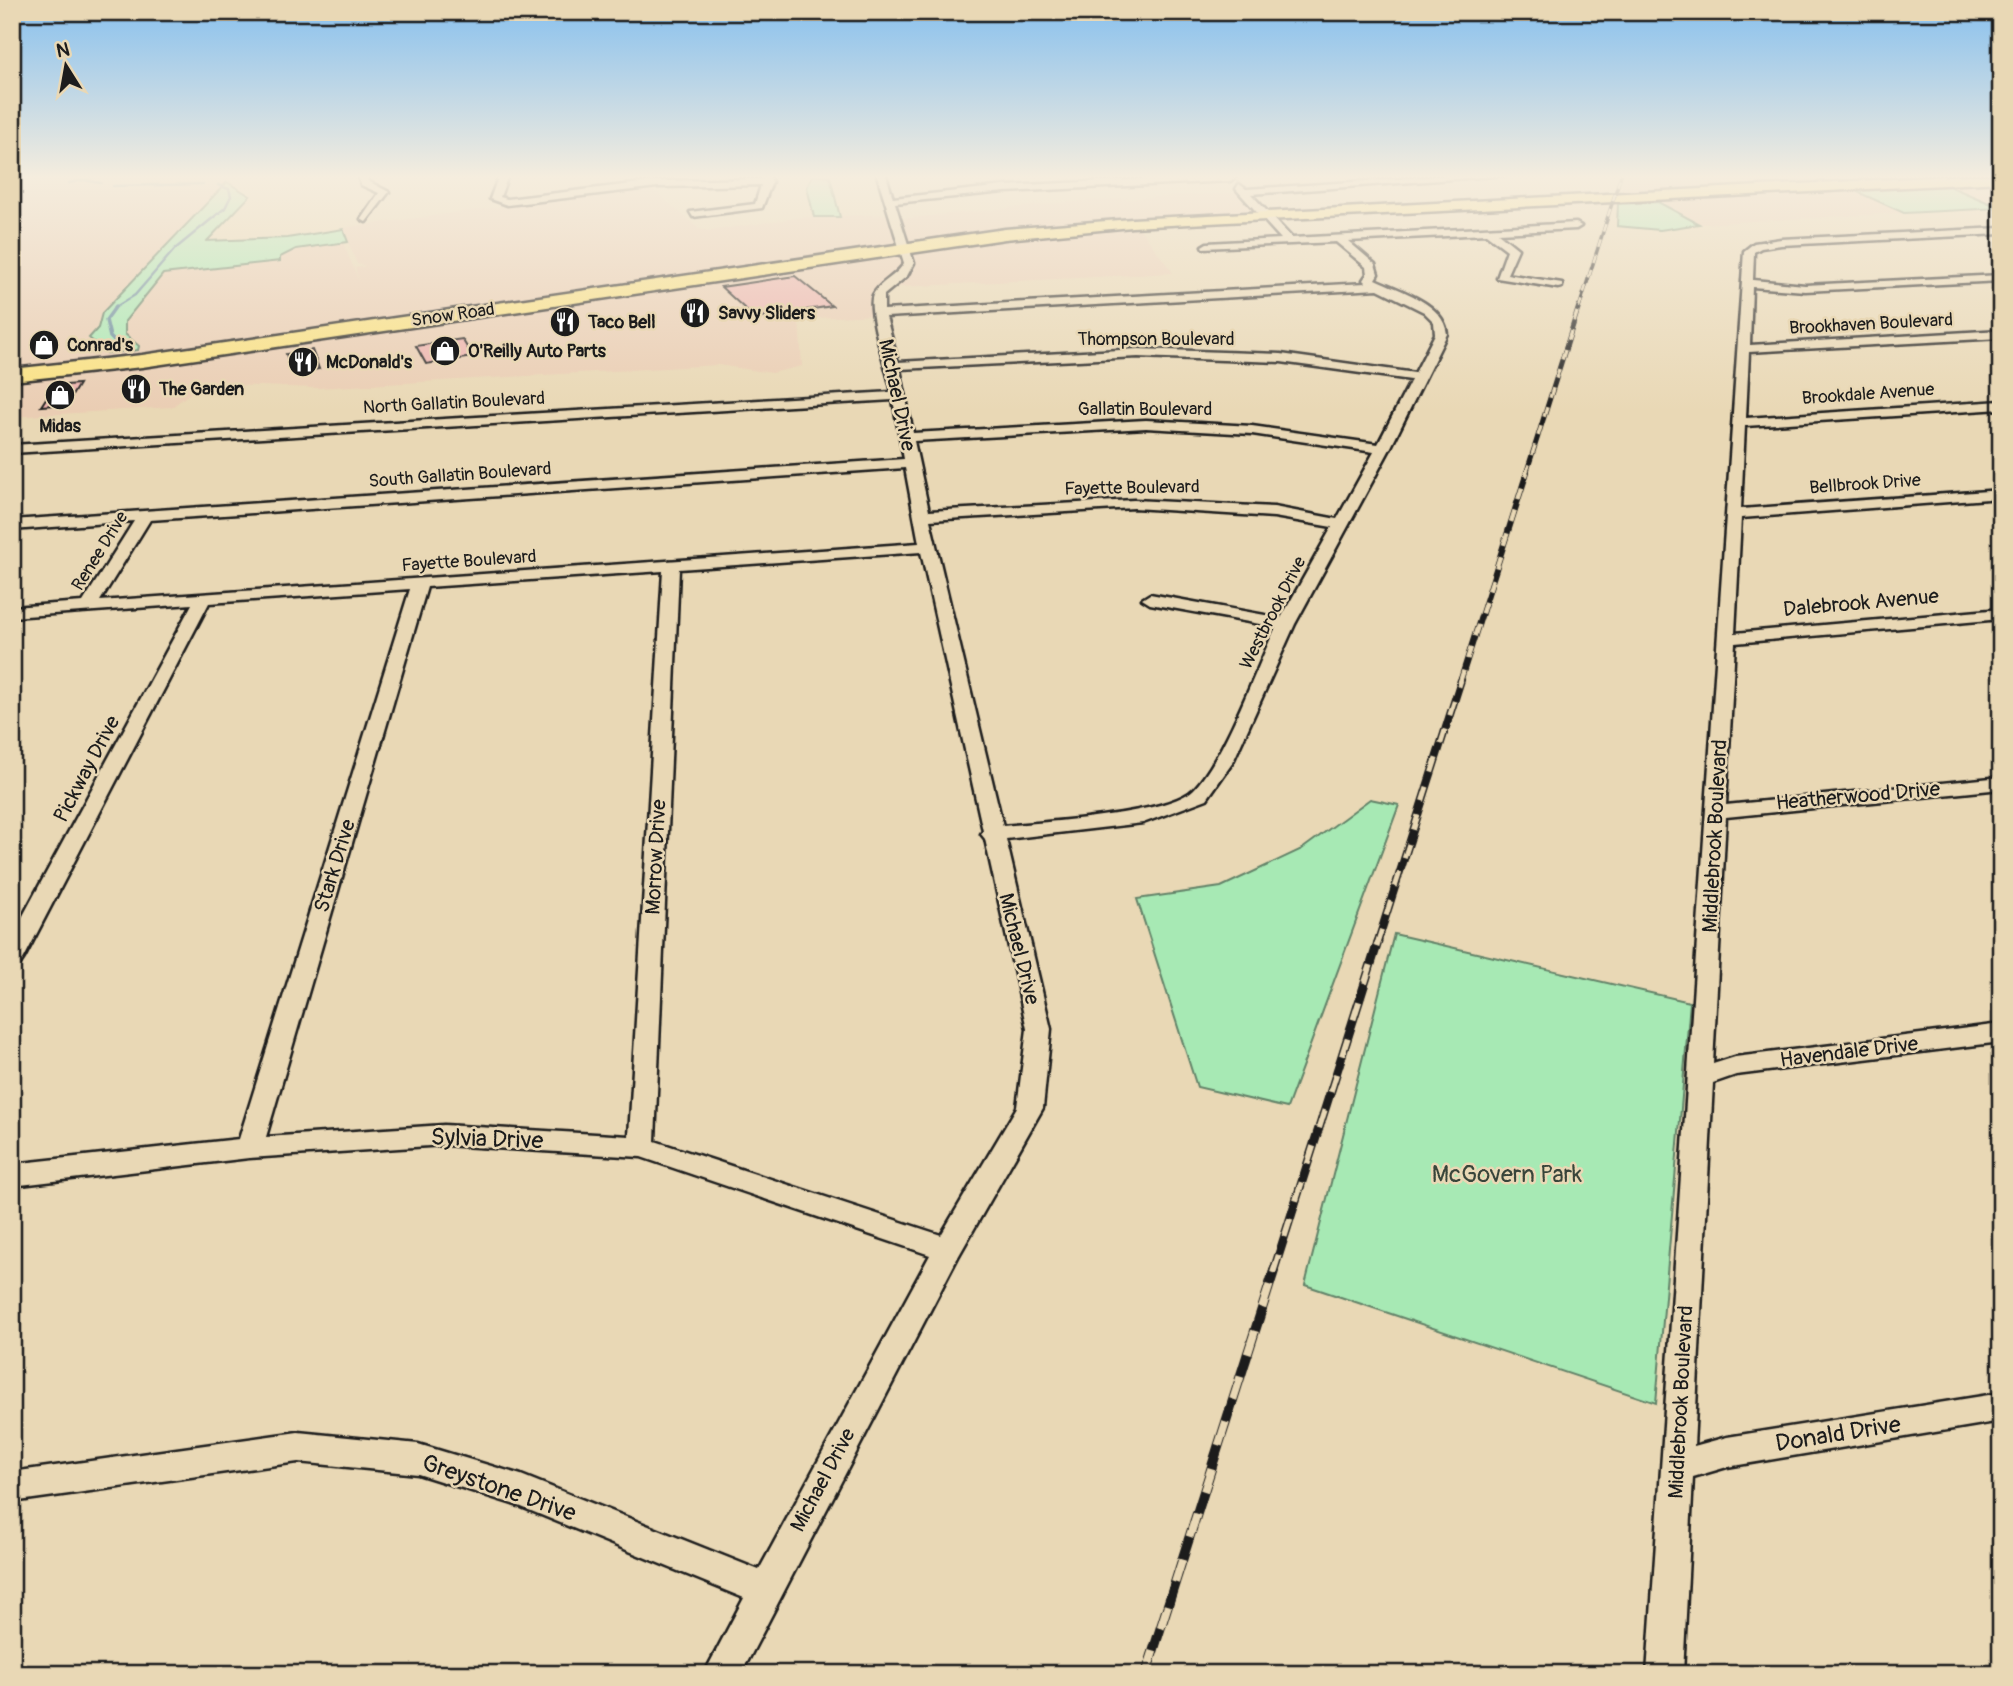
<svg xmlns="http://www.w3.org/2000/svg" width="2013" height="1686" font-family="Pangolin,sans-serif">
	<rect width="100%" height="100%" fill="#e9d8b5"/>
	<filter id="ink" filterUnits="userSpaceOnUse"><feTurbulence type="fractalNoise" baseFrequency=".0143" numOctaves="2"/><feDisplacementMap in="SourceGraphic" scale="14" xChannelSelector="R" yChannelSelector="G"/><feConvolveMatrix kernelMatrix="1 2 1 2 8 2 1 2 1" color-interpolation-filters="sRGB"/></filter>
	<g filter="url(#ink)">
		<g fill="#eacdb3">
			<path d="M233,175L102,313L94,334L123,335L124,320L163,274L280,261V257L296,249L343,243L359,281L355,268L366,266L357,264L343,229L349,227L650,187L699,229L709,231L804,217L898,214L900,219L1079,201L1241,193L1267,219L1138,226L1173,273L880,288L874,315L799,319L802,366L772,373L718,365L316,388L202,384L172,407L12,417V177Z"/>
			<path d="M1625,175H1981L1845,186L1904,213L1699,224L1643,194L1618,195Z"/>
			<path d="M2001,180V207L1944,184Z"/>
		</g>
		<g fill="#a7e9b4" stroke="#628268" stroke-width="2">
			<path d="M813,175L830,177L840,217H814L807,187Z"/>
			<path d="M227,182L250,196L207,241L287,238L343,229L348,242L296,249L280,257V261L163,274L125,321V334L139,346L138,350L107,353L89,338L98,328L102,313Z"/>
			<path d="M1944,184L2001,208L1904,213L1851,189Z"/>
			<path d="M1658,202L1699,224L1660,230L1617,226L1618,204Z"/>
			<path d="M1370,799L1399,805L1287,1108L1197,1087L1137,899L1221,887L1302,849Z"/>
			<path d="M1394,934L1690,1002L1656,1403L1305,1285Z"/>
		</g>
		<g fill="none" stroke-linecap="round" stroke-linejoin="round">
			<g stroke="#658a9f" stroke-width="2.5">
				<path d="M98,175L83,180L101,183"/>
				<path d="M69,183L83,180"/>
				<path d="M113,186L203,184"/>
				<path d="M114,308L135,295L175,249L225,208L231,196L229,189L218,185"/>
			</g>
			<path stroke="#658a9f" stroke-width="3.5" d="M116,306L106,320L110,337L123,350"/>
		</g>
		<g fill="#edb2ad" stroke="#1c1c1c" stroke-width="2">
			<path d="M795,276L832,306L755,318L721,287Z"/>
			<path d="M462,339L473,357L426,364L416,346Z"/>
			<path d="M312,350L319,369L293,373L286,354Z"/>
			<path d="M79,384L67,404L41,406L54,386Z"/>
		</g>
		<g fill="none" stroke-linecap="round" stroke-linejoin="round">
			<g stroke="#1c1c1c" stroke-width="5">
				<g id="street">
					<path d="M358,175H367L368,181L389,192L366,222L361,219L379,193L361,185Z"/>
					<path d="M499,175H508L500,197L507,199L657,181L761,179L760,175H769L772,182L762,208L693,217L690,212L755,204L761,185L657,187L507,205L490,199Z"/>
					<path d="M877,175H886L893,198L1004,186L1228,175L1235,178L1230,181L1004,192L895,203L914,263L907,276L884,295V310L1366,283L1363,280L1367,274L1366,267L1336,242L1203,248L1202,246L1207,243L1281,239L1236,189L1239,184L1246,189L1455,175H1506L1251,194L1292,238L1576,223L1581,226L1576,229L1498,233L1518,249L1507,274L1562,283V287L1558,288L1497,278L1507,250L1486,234L1348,241L1375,264L1378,274L1375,279C1400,291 1444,303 1447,334L1390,449L1295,624L1233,762L1207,799L1143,823L1006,839L1051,1029L1043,1108L958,1257L741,1674H704L744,1598L519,1506L418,1474L298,1462L12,1502V1472L298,1432L418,1444L521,1475L759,1570L930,1255L641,1157L444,1145L249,1158L12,1186V1164L239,1139L410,589L209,603L24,958L20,964L12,966V936L192,604L12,617V607L83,602L134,521L12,530V520L904,459L893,400L12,453V445L892,392C888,372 866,311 873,295C879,282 897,276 904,263ZM1378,289L1424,312L1434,322L1435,334L1415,373L1281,354L1138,349L898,362L886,317ZM1138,357L1281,362L1411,380L1378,444L1252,426L1146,420L913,433L900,369ZM1146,428L1252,434L1374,452L1337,519L1274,507L1134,500L929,511L914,441ZM905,468L919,543L100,601L150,520ZM1134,508L1274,517L1332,527L1281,618L1150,594L1142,599L1150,604L1276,627C1256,669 1224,758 1194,789C1169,815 1042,822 1003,826L930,520ZM921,552L983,831L981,834L985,839L1027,1029L1017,1107L941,1235L655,1141L679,569ZM663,571L629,1136L444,1125L266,1137L427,587Z"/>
					<path d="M2001,228V234L1781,245L1761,248L1754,252L1753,280L1805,285L2001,275V281L1805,291L1752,287L1750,345L2001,330V338L1749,352L1746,418L2001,401V409L1745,426L1741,509L2001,490V498L1741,518L1735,633L2001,609V619L1735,643L1726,805L2001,777V789L1726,817L1713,1064L1735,1057L2001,1024V1042L1736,1075L1713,1083L1694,1446L1727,1437L2001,1393V1421L1727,1467L1693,1477L1683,1674H1647L1744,251L1754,243L1781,239Z"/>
				</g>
			</g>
			<g stroke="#1c1c1c" stroke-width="5">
				<path id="secondary" d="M12,175H20L12,179Z"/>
			</g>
			<g stroke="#1c1c1c" stroke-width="5">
				<path id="primary" d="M1967,175H2001V182L1132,227L1005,239L142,367L12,381V369L142,355L1005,229L1132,219Z"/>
			</g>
			<use href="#street" fill="#e9d8b5" fill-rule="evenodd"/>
			<use href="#secondary" fill="#e9d8b5" fill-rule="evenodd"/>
			<use href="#primary" fill="#fae180" fill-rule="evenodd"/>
			<g stroke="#1c1c1c" stroke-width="3.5">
				<path id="rail-far5" d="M1579,308L1621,175"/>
			</g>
			<g stroke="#1c1c1c" stroke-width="5">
				<path id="rail-far4" d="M1526,474L1579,306"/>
			</g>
			<g stroke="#1c1c1c" stroke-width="6">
				<path id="rail-far3" d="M1460,682L1527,472"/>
			</g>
			<g stroke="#1c1c1c" stroke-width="8">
				<path id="rail-far2" d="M1377,944L1461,680"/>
			</g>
			<g stroke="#1c1c1c" stroke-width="9">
				<path id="rail-far1" d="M1273,1273L1378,942"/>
			</g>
			<g stroke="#1c1c1c" stroke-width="10">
				<path id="rail" d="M1146,1674L1274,1271"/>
			</g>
			<use href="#rail-far5" stroke="#e9d8b5" stroke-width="2.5" stroke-dasharray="8" stroke-linecap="butt"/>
			<use href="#rail-far4" stroke="#e9d8b5" stroke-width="3.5" stroke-dasharray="10" stroke-linecap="butt"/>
			<use href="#rail-far3" stroke="#e9d8b5" stroke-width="4.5" stroke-dasharray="12" stroke-linecap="butt"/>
			<use href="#rail-far2" stroke="#e9d8b5" stroke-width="5" stroke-dasharray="15" stroke-linecap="butt"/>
			<use href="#rail-far1" stroke="#e9d8b5" stroke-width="6" stroke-dasharray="19" stroke-linecap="butt"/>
			<use href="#rail" stroke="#e9d8b5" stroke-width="8" stroke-dasharray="24" stroke-linecap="butt"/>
		</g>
	</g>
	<linearGradient id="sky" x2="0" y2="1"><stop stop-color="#87c0ee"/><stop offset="0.43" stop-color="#f5edde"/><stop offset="1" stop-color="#f5edde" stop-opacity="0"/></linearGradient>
	<rect width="2013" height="411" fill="url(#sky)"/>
	<defs>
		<g id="restaurant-disc" transform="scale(1.575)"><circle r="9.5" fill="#1c1c1c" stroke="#e9d8b5"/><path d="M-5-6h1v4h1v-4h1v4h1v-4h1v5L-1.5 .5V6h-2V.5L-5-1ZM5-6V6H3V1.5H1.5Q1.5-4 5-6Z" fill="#fff"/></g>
		<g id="shop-disc" transform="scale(1.575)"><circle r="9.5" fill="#1c1c1c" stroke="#e9d8b5"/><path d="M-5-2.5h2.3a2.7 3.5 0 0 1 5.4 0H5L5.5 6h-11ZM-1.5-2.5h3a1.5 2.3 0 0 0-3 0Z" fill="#fff"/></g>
	</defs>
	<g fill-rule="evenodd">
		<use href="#restaurant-disc" x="695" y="313"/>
		<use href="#restaurant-disc" x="565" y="322"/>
		<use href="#shop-disc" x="44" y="345"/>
		<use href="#shop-disc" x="445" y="351"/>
		<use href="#restaurant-disc" x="303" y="362"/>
		<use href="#restaurant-disc" x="136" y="389"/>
		<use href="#shop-disc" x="60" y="395"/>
	</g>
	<g text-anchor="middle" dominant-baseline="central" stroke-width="5" stroke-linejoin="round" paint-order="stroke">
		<g font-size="18" font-weight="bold" fill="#1c1c1c" stroke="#e9d8b5" text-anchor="start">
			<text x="718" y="313">Savvy Sliders</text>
			<text x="588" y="322">Taco Bell</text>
			<text x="67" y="345">Conrad's</text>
			<text x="468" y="351">O'Reilly Auto Parts</text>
			<text x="326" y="362">McDonald's</text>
			<text x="159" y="389">The Garden</text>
			<text x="60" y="426" text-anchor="middle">Midas</text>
		</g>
		<g font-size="18" fill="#1c1c1c" stroke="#e9d8b5">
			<text transform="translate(453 315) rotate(-8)">Snow Road</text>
			<text transform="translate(1871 324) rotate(-3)">Brookhaven Boulevard</text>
			<text x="1156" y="339">Thompson Boulevard</text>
			<text transform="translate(1868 394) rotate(-4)">Brookdale Avenue</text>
			<text transform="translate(454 403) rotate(-3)">North Gallatin Boulevard</text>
			<text x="1145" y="409">Gallatin Boulevard</text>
			<text transform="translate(460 475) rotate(-4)">South Gallatin Boulevard</text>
			<text transform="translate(1865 484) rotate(-4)">Bellbrook Drive</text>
			<text transform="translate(1132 488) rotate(-1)">Fayette Boulevard</text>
			<text transform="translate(100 551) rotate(-58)">Renee Drive</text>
			<text transform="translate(469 561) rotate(-4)">Fayette Boulevard</text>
			<text transform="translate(1273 613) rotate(-63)">Westbrook Drive</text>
		</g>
		<g font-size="21" fill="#1c1c1c" stroke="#e9d8b5">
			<text transform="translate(897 395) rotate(78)">Michael Drive</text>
			<text transform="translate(1861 603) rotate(-5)">Dalebrook Avenue</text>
			<text transform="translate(87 769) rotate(-62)">Pickway Drive</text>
			<text transform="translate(1858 796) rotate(-5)">Heatherwood Drive</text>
			<text transform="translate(1715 836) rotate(-87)">Middlebrook Boulevard</text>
			<text transform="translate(656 857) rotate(-87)">Morrow Drive</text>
			<text transform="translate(335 866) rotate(-73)">Stark Drive</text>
			<text transform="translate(1019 949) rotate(76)">Michael Drive</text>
			<text transform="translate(1849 1052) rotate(-7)">Havendale Drive</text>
			<text transform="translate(1681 1402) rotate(-87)">Middlebrook Boulevard</text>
			<text transform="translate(823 1480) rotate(-62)">Michael Drive</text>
		</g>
		<g font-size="24" fill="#1c1c1c" stroke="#e9d8b5">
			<text transform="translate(487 1139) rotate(2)">Sylvia Drive</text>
			<text transform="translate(1838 1434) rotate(-9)">Donald Drive</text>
			<text transform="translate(499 1488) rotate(19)">Greystone Drive</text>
		</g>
		<g font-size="24" fill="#38453a" stroke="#e9d8b5">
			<text x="1507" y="1174">McGovern Park</text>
		</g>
	</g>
	<rect width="2013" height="1686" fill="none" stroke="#e9d8b5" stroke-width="42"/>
	<rect x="21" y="21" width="1971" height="1644" fill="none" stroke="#1c1c1c" stroke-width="2.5" filter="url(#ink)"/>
	<g transform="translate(66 66) rotate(349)" stroke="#e9d8b5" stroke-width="5" paint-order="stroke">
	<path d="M0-5L12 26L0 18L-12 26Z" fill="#1c1c1c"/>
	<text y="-10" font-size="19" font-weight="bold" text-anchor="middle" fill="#1c1c1c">N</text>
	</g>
</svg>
